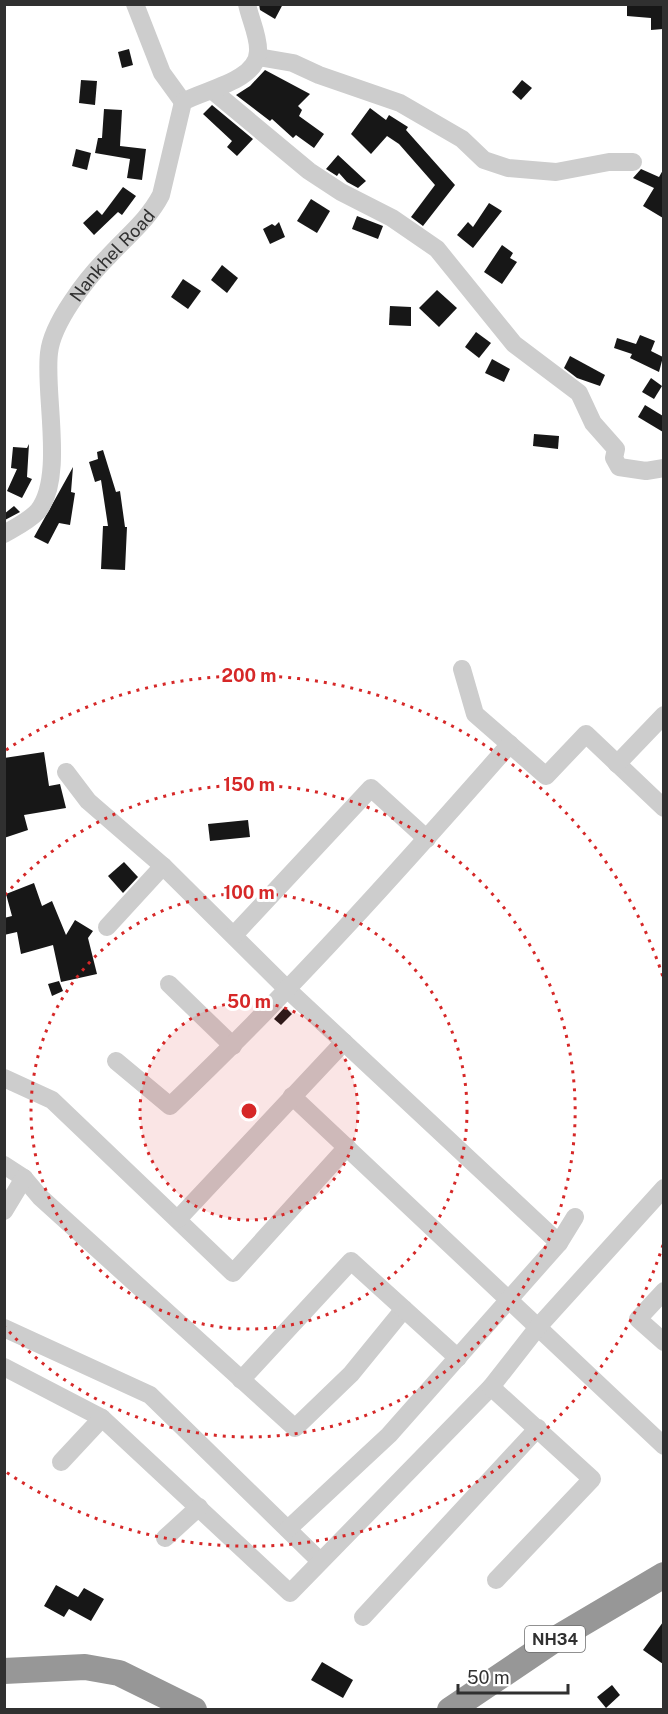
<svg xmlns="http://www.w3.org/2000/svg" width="668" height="1714" font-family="'Public Sans',sans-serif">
	<rect width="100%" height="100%" fill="#fff"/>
	<g fill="#171717">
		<path d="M259,4H283L275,19L260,10Z"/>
		<path d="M627,4H663V29L651,30V18L627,16Z"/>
		<path d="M129,49L133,65L122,68L118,52Z"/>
		<path d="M265,70L310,94L298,106L302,110L299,116L324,134L314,148L296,135L293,138L272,119L270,121L236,95L250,86Z"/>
		<path d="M81,80L97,81L95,105L79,103Z"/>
		<path d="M522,80L532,88L521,100L512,92Z"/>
		<path d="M212,105L253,139L237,156L227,147L232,141L203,114Z"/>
		<path d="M370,108L386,120L389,115L408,127L406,130L455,185L423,226L411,217L435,185L399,144L387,136L371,154L351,134Z"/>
		<path d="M104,109L122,110L120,146L146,149L142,180L127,178L130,159L95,153L98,138H102Z"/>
		<path d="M76,149L91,153L87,170L72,166Z"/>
		<path d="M338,155L366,181L358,188L347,182L339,173L337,176L326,169Z"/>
		<path d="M641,169L659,177L663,170V218L643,206L654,188L633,178Z"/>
		<path d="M123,187L136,196L122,215L118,212L94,235L83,223L97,210L102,215Z"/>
		<path d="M311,199L330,211L317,233L297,221Z"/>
		<path d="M489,203L502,211L473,248L457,235L468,222L473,227Z"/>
		<path d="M357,216L383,226L378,239L352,229Z"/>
		<path d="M279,222L285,237L270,244L263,229L272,224L275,226Z"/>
		<path d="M502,245L513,253L510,258L517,262L502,284L484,272Z"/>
		<path d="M222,265L238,278L227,293L211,280Z"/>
		<path d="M183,279L201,291L188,309L171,297Z"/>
		<path d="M437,290L457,308L439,327L419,308Z"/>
		<path d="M390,306L411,307V326L389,325Z"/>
		<path d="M476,332L491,343L479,358L465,347Z"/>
		<path d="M640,335L655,341L651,351L663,357L659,372L630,358L632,354L614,348L617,338L636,344Z"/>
		<path d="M570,356L605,375L600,386L577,378L564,368Z"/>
		<path d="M492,359L510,369L504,382L485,373Z"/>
		<path d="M651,378L662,386L654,399L642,392Z"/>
		<path d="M645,405L663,416V432L638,417Z"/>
		<path d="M534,434L559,436L558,449L533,446Z"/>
		<path d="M29,444L27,477L32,479L22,498L7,491L17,469L11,468L13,447L27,448Z"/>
		<path d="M103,450L116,492L120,491L125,527H127L125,570L101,569L103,526H108L101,480L95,482L89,462L98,459L97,452Z"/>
		<path d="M73,467L71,492L75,493L70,525L59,523L48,544L34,537Z"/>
		<path d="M14,506L20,512L5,520L4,514Z"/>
		<path d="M44,752L49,786L60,784L66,808L24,815L28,830L4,838V758Z"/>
		<path d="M248,820L250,837L210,841L208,824Z"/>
		<path d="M124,862L138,877L123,893L108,876Z"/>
		<path d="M34,883L42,906L52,901L66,935L75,920L93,931L88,938L97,974L61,982L53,945L21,954L17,932L4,935V918L12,916L6,894Z"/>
		<path d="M59,981L63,991L52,996L48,984Z"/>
		<path d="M285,1007L292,1014L281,1025L274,1019Z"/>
		<path d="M56,1585L78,1597L84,1588L104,1599L91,1621L69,1609L64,1617L44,1606Z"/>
		<path d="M663,1622V1664L643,1650Z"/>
		<path d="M322,1662L353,1680L343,1698L311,1680Z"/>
		<path d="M612,1685L620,1695L606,1708L597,1697Z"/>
	</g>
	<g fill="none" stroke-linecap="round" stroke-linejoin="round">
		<g stroke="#cdcdcd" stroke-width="18">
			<path d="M135,4L162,73L183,102"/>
			<path d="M258,57L293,63L319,75L400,103L462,139L484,160L508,168L556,172L609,162H633"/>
			<path d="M213,91L309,171L341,192L392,218L437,249L514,344L579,393L593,423L616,449L614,458L619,467L646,471L664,468"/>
			<path id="s1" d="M4,534C16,527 29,521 38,511C65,477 44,394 49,353C52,323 87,278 108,257C127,236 148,220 161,195L183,102C203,90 258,81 258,51C259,37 250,19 247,4"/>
			<path d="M462,669L475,714L546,776L586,734L664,808"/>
			<path d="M617,764L664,715"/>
			<path d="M66,772L88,801L163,866L287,989L559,1243"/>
			<path d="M107,927L163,866"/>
			<path d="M234,935L371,788L427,839"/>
			<path d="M169,984L233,1046"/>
			<path d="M116,1061L170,1106C290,992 401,868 510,744"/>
			<path d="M4,1078L52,1100L233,1273L347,1147"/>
			<path d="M292,1096L664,1446"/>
			<path d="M4,1165L24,1178L40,1197L295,1428L351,1374L404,1309"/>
			<path d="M4,1211L24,1178"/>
			<path d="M178,1219L344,1042"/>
			<path d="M664,1291L638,1319L664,1342"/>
			<path d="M4,1328L150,1395L319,1560"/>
			<path d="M4,1367L102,1418L290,1593L491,1387L538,1327L664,1188"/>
			<path d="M241,1380L351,1261L458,1358"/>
			<path d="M491,1387L592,1479L496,1580"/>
			<path d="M61,1462L102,1418"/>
			<path d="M288,1529L389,1435L559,1243L575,1217"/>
			<path d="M165,1538L199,1507"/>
			<path d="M363,1617L538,1428"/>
		</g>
		<g stroke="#979797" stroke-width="26">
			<path d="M4,1671L85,1667L119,1673L194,1710"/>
			<path d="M450,1710L554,1640L664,1575"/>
		</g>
	</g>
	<circle cx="249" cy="1111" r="109" fill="#d62828" fill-opacity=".12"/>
	<g fill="none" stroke="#d62828" stroke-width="3" stroke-dasharray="3 6">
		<circle cx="249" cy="1111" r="109"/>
		<circle cx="249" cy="1111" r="218"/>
		<path d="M5 895A326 326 0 1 1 5 1327"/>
		<path d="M663 1245A435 435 0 0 1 6 1472M6 750A435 435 0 0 1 663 977"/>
	</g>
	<g text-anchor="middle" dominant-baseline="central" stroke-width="6" stroke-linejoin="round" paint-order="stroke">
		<rect fill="#fff" stroke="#6e6e6e" stroke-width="1.5" x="525" y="1626" width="60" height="26" rx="4.5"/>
		<g font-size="16" font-weight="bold" fill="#303030">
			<text x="555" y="1639">NH34</text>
		</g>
		<g font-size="18" fill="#303030" stroke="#fff">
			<text stroke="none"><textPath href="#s1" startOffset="320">Nankhel Road</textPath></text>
		</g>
	</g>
	<circle cx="249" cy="1111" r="9" fill="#d62828" stroke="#fff" stroke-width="3"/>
	<g font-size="18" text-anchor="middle" font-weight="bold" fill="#d62828" stroke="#fff" stroke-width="6" stroke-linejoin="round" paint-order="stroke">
		<text x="249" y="682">200 m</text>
		<text x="249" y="791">150 m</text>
		<text x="249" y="899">100 m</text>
		<text x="249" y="1008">50 m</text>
	</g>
	<rect width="668" height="1714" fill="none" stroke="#303030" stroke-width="12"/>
	<path d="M458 1684v9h110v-9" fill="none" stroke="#303030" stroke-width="3"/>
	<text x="467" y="1684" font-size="18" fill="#303030" stroke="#ffffff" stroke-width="4.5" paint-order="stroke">50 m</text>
</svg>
